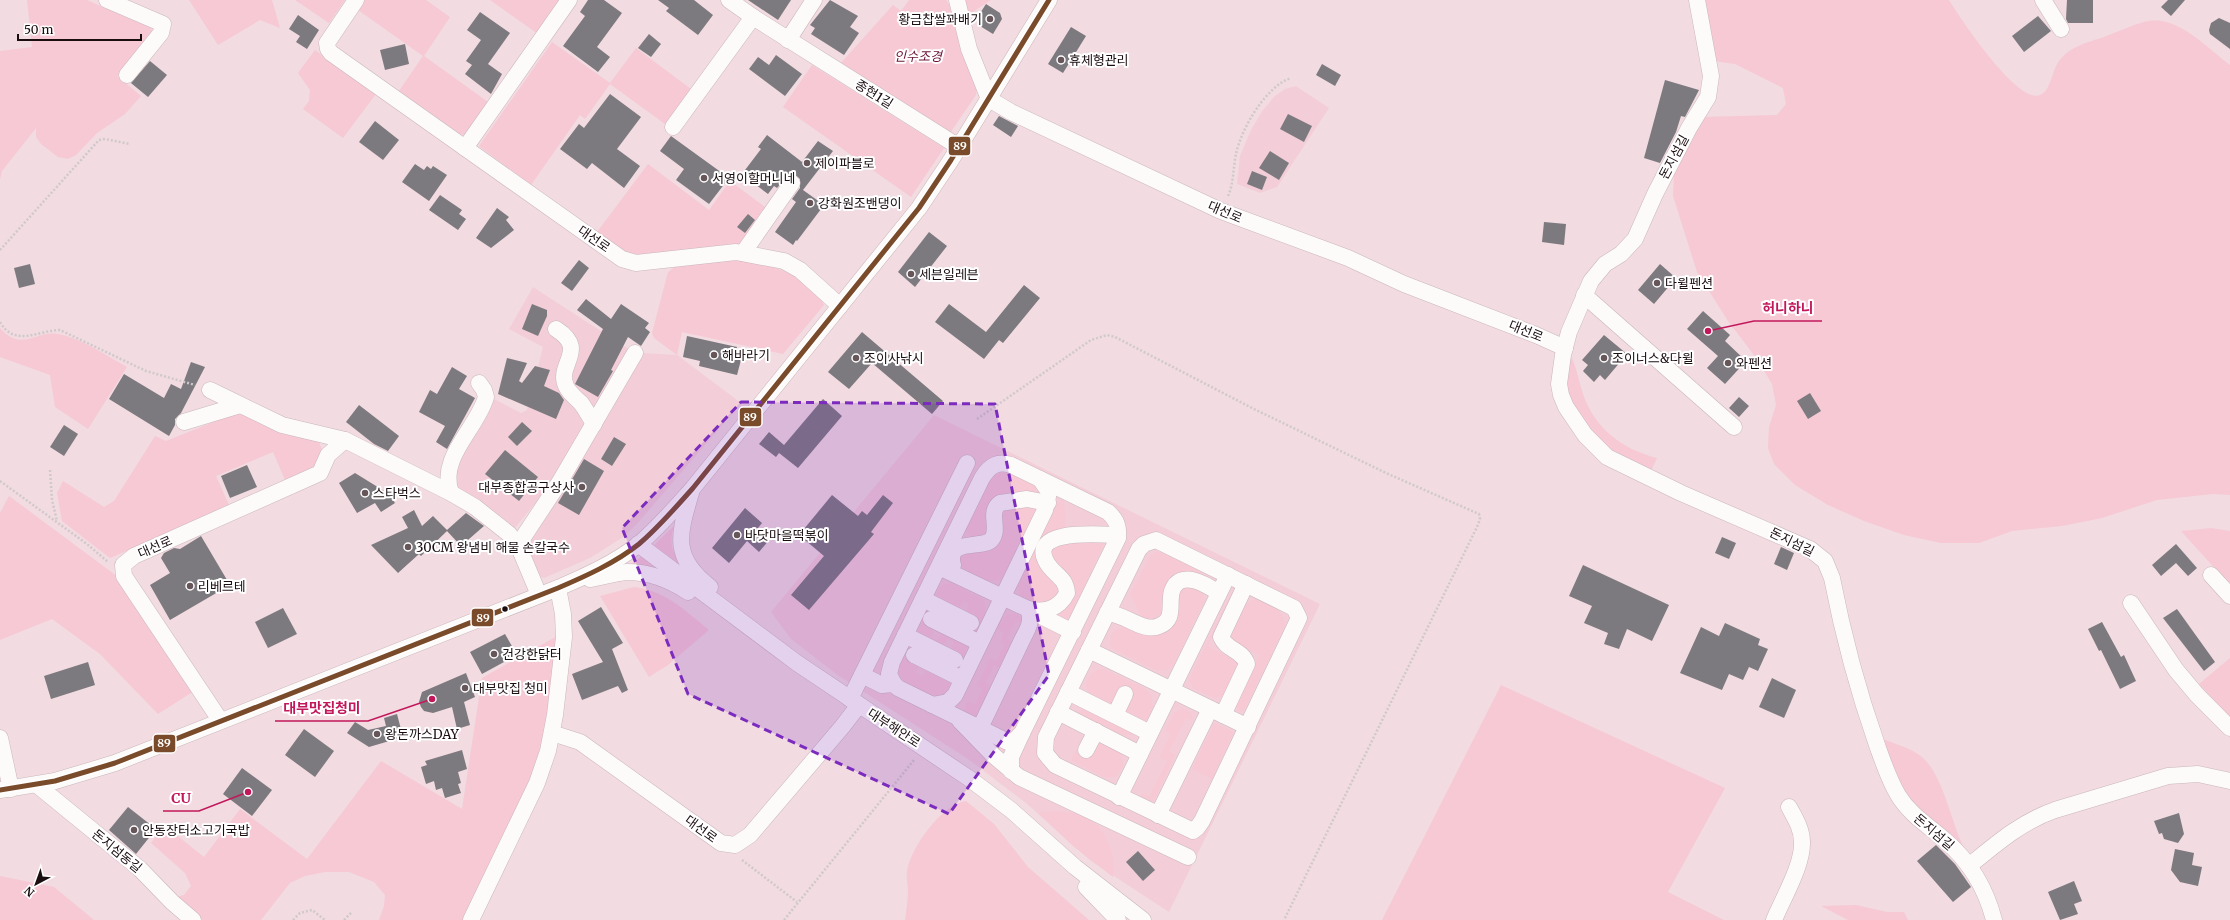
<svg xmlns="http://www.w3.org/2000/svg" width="2230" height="920" font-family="Merriweather,'Noto Sans KR',serif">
	<rect width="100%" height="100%" fill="#f2dbe1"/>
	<g fill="#f3ced8">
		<path d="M1296,86L1329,108L1277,187L1260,193L1237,184L1240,156L1251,130L1263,110L1275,96L1285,89Z"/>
		<path d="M533,287L630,350L555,479L514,529L457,492L453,471L490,397L521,413L527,410L543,347L509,329Z"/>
		<path d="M641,353L677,355L741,403L636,525L623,537L590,558L544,578L540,577L527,548Z"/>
		<path d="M934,415L1320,604L1169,912L1091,861L1026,803L968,759L839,676L791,639L771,612Z"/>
	</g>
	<g fill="#f6c9d5">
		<path d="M27,0H87L132,20L150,26L152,31L117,76L141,96L125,114L97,133L76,155L68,159L58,157L41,144L36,137V128L2,171L0,179V51L32,47Z"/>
		<path d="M189,0H272L280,28L260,20L218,45Z"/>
		<path d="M295,0H345L329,23Z"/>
		<path d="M365,0H426L450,17L424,56L488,102L465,135L460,134L399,91L423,56L358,10Z"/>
		<path d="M490,0H562L538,34Z"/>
		<path d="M909,0H946L955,13L977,89L976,95L950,133L840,64L893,5L901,11Z"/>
		<path d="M964,0H991L968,15Z"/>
		<path d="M1700,0H1949C1960,18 2018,105 2040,95C2051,91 2052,70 2059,61C2069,47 2088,42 2104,37C2117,32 2130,26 2144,22C2176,13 2207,48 2230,65V495L2213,494L2157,500L2102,518L2062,526L2012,531L1979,543H1941L1904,535L1864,521L1828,505L1795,485L1774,464L1768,448L1769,427L1776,405L1772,384L1757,359L1728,321L1697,272L1673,196L1674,174L1701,117L1777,115L1786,104L1783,88L1735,64L1713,61Z"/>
		<path d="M552,42L610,83L636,48L691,89L665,124L610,84L585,119L580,115L531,185L479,146Z"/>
		<path d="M315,50L376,94L343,138L303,109L309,101L310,90L298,73Z"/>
		<path d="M812,65L944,148L911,197L783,107Z"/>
		<path d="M648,164L709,210L730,181L769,210L743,245L630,256L597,232Z"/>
		<path d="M731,259C767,265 806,270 824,305L783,354L682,332L677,355L654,338L652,333L668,272L675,267Z"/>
		<path d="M0,328C22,353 36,330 57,334C79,337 107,356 127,367L88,429L55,407L50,375L0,357Z"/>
		<path d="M1568,357L1572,358C1577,370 1579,382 1583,394C1595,429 1622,449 1657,458L1649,475L1608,452L1565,396Z"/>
		<path d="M241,411L318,439L322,450L314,468L285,480L273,452L216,476L230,507L110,558L62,521L57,493L63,481L104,507L114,501L155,436L166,441Z"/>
		<path d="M1003,472L1035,485L1037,492L991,499L987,504L988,527L987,536L971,538L966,531L968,526L990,480L994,476Z"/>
		<path d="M9,496L118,577L194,691L158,714L100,654L52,619L0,640V513Z"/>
		<path d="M1062,498L1064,499L1066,526L1044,540L1061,583L1059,599C1053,601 1046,603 1040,604C1027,606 1016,595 1018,583L1059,501Z"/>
		<path d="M1035,506L1036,509L1003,577C989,588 973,574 960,567V556L979,548L1001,509Z"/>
		<path d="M674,526C669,542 672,553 681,566L654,545Z"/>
		<path d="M2211,528L2230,531V585L2181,531Z"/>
		<path d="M1063,541L1103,542L1104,544L1068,621L1055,614L1064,608L1056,566L1050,550Z"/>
		<path d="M1155,552H1162L1203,573H1183L1160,621L1142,618L1130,594L1151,555Z"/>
		<path d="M642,556L657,570L628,566Z"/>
		<path d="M952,583L983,599C989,609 984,629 971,633L930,613L926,621L935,627L931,637L938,640L943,630L965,641L968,648L960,666L954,670L914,651L910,658L919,664L916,673L923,676L928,667L949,679L950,685L946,693C941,695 938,696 933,696C923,695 899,682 898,671C898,664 903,657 906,651L917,646L956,665L959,658L950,652L954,642L947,639L942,649L919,637L917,631L926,611L931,608L971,628L975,620L965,615L969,604L963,601L958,612L940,602L936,597C936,587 943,583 952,583Z"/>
		<path d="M1186,585L1202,591L1205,600L1174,664L1169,669L1158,671L1115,650L1110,645L1111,635C1126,615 1142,645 1167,630L1176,597Z"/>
		<path d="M634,587C664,590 686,611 709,630L668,665L649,677L600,596Z"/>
		<path d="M1232,592L1234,593L1208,646L1240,663L1225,693L1220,697L1215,698L1194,689L1189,680Z"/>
		<path d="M1255,599C1268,601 1286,611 1285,626L1244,710L1239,712L1236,706L1259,655L1227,640C1234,625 1238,604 1255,599Z"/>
		<path d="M1013,613L1022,617L1023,619L1021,623L1016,621L1007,639L1012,642L1000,668L994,666L986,683L991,686L976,718L963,712L968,701L975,704L982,689L977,686L990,658L996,661L1004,645L1000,642L1004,633L996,629C1000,620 1003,615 1013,613Z"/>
		<path d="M559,635L540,760L465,920H379L384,906L385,895L374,882L349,872H325L305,876L290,883L261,920H203L176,897L184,895L191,886L185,873L151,843L164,825L204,857L240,809L307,859L381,761L462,809L482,678Z"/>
		<path d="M2230,658V717L2199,684Z"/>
		<path d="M1102,668L1144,688L1151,694L1153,707L1146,721L1125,711L1133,693L1120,686L1111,705C1105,702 1096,699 1091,695C1080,684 1090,671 1102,668Z"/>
		<path d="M1501,685L1725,788L1668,892L1724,920H1382Z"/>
		<path d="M1087,708L1137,734C1121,741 1090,719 1074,712Z"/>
		<path d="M1183,708L1191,713L1193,718L1192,720L1186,718L1169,752L1175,755L1155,799L1150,802L1140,797L1142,793L1149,797L1167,761L1159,757L1171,734L1165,731L1174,713Z"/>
		<path d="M1214,723L1234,732L1212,779L1192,769Z"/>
		<path d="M1878,737C1892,743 1912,748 1923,758C1945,778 1952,829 1968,856L1906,802Z"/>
		<path d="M1099,742L1122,753L1123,767L1115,777H1104L1071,760L1075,751L1090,759Z"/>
		<path d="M966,801L994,824L1028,867L1089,920H905C906,911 908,901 908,892C908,885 906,877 907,871C911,847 942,804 966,801Z"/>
		<path d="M1054,811C1063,812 1073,812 1082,815C1105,825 1117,854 1113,877L1073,846L1038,813Z"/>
		<path d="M0,876L54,887L94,920H0Z"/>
		<path d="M1856,905L1887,912H1904L1908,920H1848L1821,906Z"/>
	</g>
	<g fill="#7c7a7e">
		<path d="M588,0H604L622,13L597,47L610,57L598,72L563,46L585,16L580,12Z"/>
		<path d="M658,0H694L713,15L698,35L666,11L669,8Z"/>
		<path d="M748,0H791L778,20Z"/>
		<path d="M830,0L858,16L850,27L859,33L844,55L811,34L815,28L810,25Z"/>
		<path d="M2067,0H2093V23H2068L2066,19Z"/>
		<path d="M2168,0H2185L2171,16L2161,7Z"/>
		<path d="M986,4L1000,13L1002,19L993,34L980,26L977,18Z"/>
		<path d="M480,12L510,33L488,64L502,74L491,94L465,74L472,65L466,61L481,40L467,30Z"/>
		<path d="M298,15L319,30L307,49L296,42L300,36L289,29Z"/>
		<path d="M2038,16L2051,31L2024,52L2012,36Z"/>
		<path d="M2219,18L2230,23V49L2210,34L2209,30L2211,23Z"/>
		<path d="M1071,27L1086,36L1063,73L1048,64Z"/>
		<path d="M649,34L661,44L651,57L638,48Z"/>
		<path d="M405,44L409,64L385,70L380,50Z"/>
		<path d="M776,55L802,74L785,96L749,69L758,57L769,65Z"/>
		<path d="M150,61L167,75L148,97L131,83Z"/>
		<path d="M1322,64L1341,75L1335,86L1316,75Z"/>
		<path d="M1665,80L1699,90L1685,117L1681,116L1676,132L1660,163L1644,158Z"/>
		<path d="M610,94L641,117L617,149L640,166L624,188L592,163L587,169L560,149L579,124L584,128Z"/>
		<path d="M1288,114L1312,126L1304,142L1280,129Z"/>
		<path d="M999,116L1018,126L1011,137L993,125Z"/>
		<path d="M375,121L399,140L383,160L359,142Z"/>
		<path d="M767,135L802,162L818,141L833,151L803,190L824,205L797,241L796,240L793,245L775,232L796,202L792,199L800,188V179L793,174L788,175L777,188L774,186L768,194L742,174L761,149L758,147Z"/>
		<path d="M671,136L729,178L709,204L676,180L684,169L660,151Z"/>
		<path d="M1270,151L1289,163L1279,180L1259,168Z"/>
		<path d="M415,164L424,170L427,166L431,169L433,166L447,175L429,201L402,182Z"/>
		<path d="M1252,171L1267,177L1262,190L1247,184Z"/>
		<path d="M440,195L462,210L459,214L466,219L458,230L429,210Z"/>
		<path d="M497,208L509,217L506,220L514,230L491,248L476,238Z"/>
		<path d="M748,214L755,220L745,233L737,227Z"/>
		<path d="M1544,222L1566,224L1564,245L1542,242Z"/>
		<path d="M929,232L947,246L915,287L898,272Z"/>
		<path d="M579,260L589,268L572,291L561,283Z"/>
		<path d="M30,264L35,284L19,288L14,268Z"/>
		<path d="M1660,264L1676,278L1654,304L1638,290Z"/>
		<path d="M1024,285L1040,298L1003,343L999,340L984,359L935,322L949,304L986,332Z"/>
		<path d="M586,299L611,319L621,304L649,323L645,328L650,332L641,346L628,337L611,370L613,371L598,397L575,384L603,329L577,310Z"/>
		<path d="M532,304L547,310V316L538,336L522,329Z"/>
		<path d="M1703,311L1730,335L1725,341L1746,361L1725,384L1707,368L1718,356L1687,329Z"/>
		<path d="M862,332L943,401L932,414L872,363L849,389L828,372Z"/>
		<path d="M1604,335L1627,354L1605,380L1600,375L1594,382L1583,371L1588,365L1582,360Z"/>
		<path d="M687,336L737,347L735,359L741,360L737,375L699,366L700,361L683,357Z"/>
		<path d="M507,358L527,363L519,381L522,383L535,366L550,370L544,386L559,393L564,400L556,419L498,394Z"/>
		<path d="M191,362L205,367L181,413L175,419V425L169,436L109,399L124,374L164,398L171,384L181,389Z"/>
		<path d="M452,367L467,376L459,389L475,398L447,449L436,442L445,426L419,412L430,390L437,394Z"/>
		<path d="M1810,393L1821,411L1808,419L1797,401Z"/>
		<path d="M1739,397L1749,406L1739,417L1729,408Z"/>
		<path d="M823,399L842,416L798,468L779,453L776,457L759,444L769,432L784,445Z"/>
		<path d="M359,405L399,436L388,451L374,444L346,422Z"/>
		<path d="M522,422L532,431L517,446L508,437Z"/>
		<path d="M64,425L78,434L64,456L50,447Z"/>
		<path d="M614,437L626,444L612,466L601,459Z"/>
		<path d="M505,450L538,477L519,501L485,474Z"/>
		<path d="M584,459L604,471L579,515L558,503Z"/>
		<path d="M247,465L257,487L230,498L221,476Z"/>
		<path d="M355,473L389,494L395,503L381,512L375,503L357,513L339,483Z"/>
		<path d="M832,495L858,516L862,511L867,515L883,495L893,503L871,532L874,534L809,610L791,595L824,556L799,535Z"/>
		<path d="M745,508L762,523L758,528L770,539L759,552L747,541L729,563L712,548Z"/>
		<path d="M414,510L422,526L433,516L447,530L466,513L484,526L461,546L447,531L421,556L419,554L398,573L371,545L408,528L402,517Z"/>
		<path d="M201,536L230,585L170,620L150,585L170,573L161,558L164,553L174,548L180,549Z"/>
		<path d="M1722,537L1736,543L1729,559L1715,553Z"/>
		<path d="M2176,544L2197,568L2188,576L2176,563L2161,576L2152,565Z"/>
		<path d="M1781,547L1794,553L1787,570L1774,564Z"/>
		<path d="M1583,565L1669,605L1652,641L1627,629L1619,649L1604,644L1608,633L1584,623L1592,606L1569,596Z"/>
		<path d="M601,607L623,643L612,649L628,690L622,693L618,686L582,700L572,674L603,662L578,621Z"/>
		<path d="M283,608L297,634L268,648L255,622Z"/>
		<path d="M2177,609L2215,662L2204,671L2163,618Z"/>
		<path d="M2102,622L2121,657L2124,655L2136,681L2120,689L2101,650L2099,651L2088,629Z"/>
		<path d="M1725,623L1760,639L1758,645L1768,649L1758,671L1749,667L1743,680L1729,674L1722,690L1680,673L1701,627L1719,636Z"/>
		<path d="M505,634L517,655L482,674L470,652Z"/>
		<path d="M88,662L95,685L51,699L44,676Z"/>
		<path d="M466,673L475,697L464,702L470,725L457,729L452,707L433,713L424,711L421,707L419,702L422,692Z"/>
		<path d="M1772,678L1796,690L1784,718L1759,707Z"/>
		<path d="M397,714L403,737L369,747L347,733L355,722L368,730L386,726L384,718Z"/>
		<path d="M304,729L334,751L315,777L285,755Z"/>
		<path d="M462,750L467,769L458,772L461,783L458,784L461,793L445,798L442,788L436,790L434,781L426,784L421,767L427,765L425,761Z"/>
		<path d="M242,768L272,790L252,816L223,794Z"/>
		<path d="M128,807L156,829L136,854L109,830Z"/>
		<path d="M2179,813L2184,834L2178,843L2164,839L2162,833L2159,834L2154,821Z"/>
		<path d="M1936,845L1955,864L1971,887L1953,902L1917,861Z"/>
		<path d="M2175,849L2194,853L2192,865L2202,867L2198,886L2180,882L2171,870Z"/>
		<path d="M1138,851L1155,870L1143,881L1126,862Z"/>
		<path d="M2074,881L2082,901L2074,904L2078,914L2060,920L2048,892Z"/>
	</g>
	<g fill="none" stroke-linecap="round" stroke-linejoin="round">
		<g stroke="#c9b7bc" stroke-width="17">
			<g id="minor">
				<path d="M107,0L163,24L161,33L127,75"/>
				<path d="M356,0L327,43L328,49L331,53L622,259L636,263L736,252L784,261L800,270L840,306"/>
				<path d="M729,0L753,17L959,147"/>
				<path d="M957,0L969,49L989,99L1011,112L1221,211L1348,258L1404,284L1536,335L1565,348"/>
				<path d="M1697,0L1711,76L1708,97L1689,128L1655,194L1635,239L1621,254L1605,264L1591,281L1569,332L1563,355L1559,384L1561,395L1566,407L1585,435L1607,457L1681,493L1810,549L1825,561L1832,578C1843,635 1858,691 1877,745C1883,762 1889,780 1898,795C1910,815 1929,826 1946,841C1970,862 1986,889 1994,920"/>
				<path d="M2043,0L2061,29"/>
				<path d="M788,40L814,0"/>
				<path d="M673,127L753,17"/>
				<path d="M465,148L569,0"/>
				<path d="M743,253L792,183"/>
				<path d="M1584,295L1734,427"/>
				<path d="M556,329C589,350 556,364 566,386C569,393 576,398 581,403C586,410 590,417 594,424"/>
				<path d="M210,390L282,425L345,440L451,493L475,507L509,534L518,545L539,595"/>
				<path d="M184,422L240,405"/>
				<path d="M451,493C438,457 477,429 486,397L484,390L479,383"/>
				<path d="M691,493C679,534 671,557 710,587"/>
				<path d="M1156,540L1294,608L1299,618L1202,821L1197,828L1193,831L1055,765L1045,753L1046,737L1139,549L1144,544Z"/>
				<path d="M638,544L797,663L970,779L1011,810L1075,867L1143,920"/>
				<path d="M518,545L559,483L635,353"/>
				<path d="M953,565C945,538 982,549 991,540C1001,530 987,512 1000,503L1027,499L1048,503"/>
				<path d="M939,567L1028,609C1033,620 1028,629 1023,638L980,728"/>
				<path d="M2211,575L2230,596"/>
				<path d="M590,579C602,577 614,573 627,572C648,572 670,580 688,592"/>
				<path d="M923,599L971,623"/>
				<path d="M2131,603L2176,670L2197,695L2230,728"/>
				<path d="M1028,609C1044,613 1059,609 1067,593C1066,577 1054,575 1047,563C1026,527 1103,535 1118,535"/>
				<path d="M1031,611L1073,632"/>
				<path d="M1107,613C1126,614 1143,633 1159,626C1176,620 1168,604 1172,591C1180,568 1207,585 1219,593"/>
				<path d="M931,619L980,643"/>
				<path d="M905,635L955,660"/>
				<path d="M1089,650L1248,727"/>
				<path d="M914,655L962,679"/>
				<path d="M862,675L882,685L894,684L898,688L1008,742L1014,741L1022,733L1118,538C1119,527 1117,520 1108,512L1011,465C998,461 990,465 982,478L892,662L889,674L894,684"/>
				<path d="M1068,692L1150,733"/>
				<path d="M850,699L967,463"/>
				<path d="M932,705L948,702L955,695L1045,510L1049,492L1040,479"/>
				<path d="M1058,712L1140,754"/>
				<path d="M1115,715L1125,694"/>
				<path d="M1223,715L1247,664C1243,650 1226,650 1221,637L1246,584"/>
				<path d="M220,720L124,576L123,565L134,556L320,473L328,455L345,440"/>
				<path d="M960,721L993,755L1019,777L1188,857"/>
				<path d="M552,733L580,742L721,843L735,845L750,835L842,727L859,705"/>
				<path d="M0,738L11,789"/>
				<path d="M1086,750L1096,731"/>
				<path d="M1011,771V757L1022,733"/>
				<path d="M37,785L140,869L172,902L193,920"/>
				<path d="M0,790L55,781L115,763L558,588C586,576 615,563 639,544C659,527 676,507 693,488L919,208L951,160L1049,0"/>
				<path d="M1119,797L1228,575"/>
				<path d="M1158,815L1210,709"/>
				<path d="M1969,866C1997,843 2021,822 2055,810L2168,776L2198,774L2230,781"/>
				<path d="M1086,887L1118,920"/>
				<path d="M471,920L537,783L548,751L555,715L564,637L563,614L558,588"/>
				<path d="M1774,920C1783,898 1803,865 1802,842C1802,829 1795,818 1789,807"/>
			</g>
		</g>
		<g stroke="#cfc9cb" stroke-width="2.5" stroke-dasharray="2 2" stroke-linecap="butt">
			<path d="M1228,196C1234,183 1233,168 1236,154C1241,129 1266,86 1291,78"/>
			<path d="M0,250L99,140L105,139L130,144"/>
			<path d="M0,322C15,348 39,330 60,330L146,371L195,385"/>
			<path d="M977,419L1091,340L1107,335L1115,337L1254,409L1386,473L1479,514L1480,519L1477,527L1284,920"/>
			<path d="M50,470L52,500L57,521"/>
			<path d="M0,481L87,544L108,562"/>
			<path d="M742,860L797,902"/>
			<path d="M293,920L300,913L312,910L325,920"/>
			<path d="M344,920L351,913"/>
			<path d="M784,920L914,760"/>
		</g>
		<use href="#minor" stroke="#fdfafa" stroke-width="16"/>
		<g stroke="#fff" stroke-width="8">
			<path id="bus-1" d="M0,790L55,781L115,763L558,588C586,576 615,563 639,544C659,527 676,507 693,488L919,208L951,160L1049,0"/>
		</g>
		<use href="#bus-1" stroke="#7a4b2a" stroke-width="5"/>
	</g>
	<path fill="#7b2cbf" fill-opacity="0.2" stroke="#7b2cbf" stroke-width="3" stroke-dasharray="8 5" stroke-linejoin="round" d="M741,402L995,404L1049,675L949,814L688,694L622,528Z"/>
	<g fill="#665559" stroke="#fff" stroke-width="1.5">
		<circle cx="990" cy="19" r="4"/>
		<circle cx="1061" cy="60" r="4"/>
		<circle cx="807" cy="163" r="4"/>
		<circle cx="704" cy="178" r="4"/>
		<circle cx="810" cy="203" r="4"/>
		<circle cx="911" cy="274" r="4"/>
		<circle cx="1657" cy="283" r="4"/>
		<circle cx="714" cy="355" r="4"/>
		<circle cx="856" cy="358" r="4"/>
		<circle cx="1604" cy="358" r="4"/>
		<circle cx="1728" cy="363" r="4"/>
		<circle cx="582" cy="487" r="4"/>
		<circle cx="365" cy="493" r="4"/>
		<circle cx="737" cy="535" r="4"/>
		<circle cx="408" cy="547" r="4"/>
		<circle cx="190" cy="586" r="4"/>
		<circle cx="494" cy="654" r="4"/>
		<circle cx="465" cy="688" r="4"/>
		<circle cx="377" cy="734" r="4"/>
		<circle cx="134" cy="830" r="4"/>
	</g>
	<circle fill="#1a0d10" stroke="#fff" stroke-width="1.5" cx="505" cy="609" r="3.5"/>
	<g text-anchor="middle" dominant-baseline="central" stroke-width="4" stroke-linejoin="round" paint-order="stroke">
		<g font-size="13" fill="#1a0d10" stroke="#fff" text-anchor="start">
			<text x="982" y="19" text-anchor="end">황금찹쌀꽈배기</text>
			<text x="1069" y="60">휴체형관리</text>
			<text x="815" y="163">제이파블로</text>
			<text x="712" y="178">서영이할머니네</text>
			<text x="818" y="203">강화원조밴댕이</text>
			<text x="919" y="274">세븐일레븐</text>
			<text x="1665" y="283">다윌펜션</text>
			<text x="722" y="355">해바라기</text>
			<text x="864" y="358">조이사낚시</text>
			<text x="1612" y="358">조이너스&amp;다윌</text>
			<text x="1736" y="363">와펜션</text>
			<text x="574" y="487" text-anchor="end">대부종합공구상사</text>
			<text x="373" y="493">스타벅스</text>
			<text x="745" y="535">바닷마을떡볶이</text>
			<text x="416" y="547">30CM 왕냄비 해물 손칼국수</text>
			<text x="198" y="586">리베르테</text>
			<text x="502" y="654">건강한닭터</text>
			<text x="473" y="688">대부맛집 청미</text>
			<text x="385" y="734">왕돈까스DAY</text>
			<text x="142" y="830">안동장터소고기국밥</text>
		</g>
		<g font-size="13" font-style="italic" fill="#681134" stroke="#fff">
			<text x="918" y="56">인수조경</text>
		</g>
		<g font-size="13" fill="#1a0d10" stroke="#fff">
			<text transform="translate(874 94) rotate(32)">종현1길</text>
			<text transform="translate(1674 157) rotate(-62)">돈지섬길</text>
			<text transform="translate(1225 212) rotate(23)">대선로</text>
			<text transform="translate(594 239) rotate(35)">대선로</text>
			<text transform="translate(1526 331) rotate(22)">대선로</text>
			<text transform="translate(1792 542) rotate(26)">돈지섬길</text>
			<text transform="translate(155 547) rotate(-24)">대선로</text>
			<text transform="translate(894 728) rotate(33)">대부해안로</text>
			<text transform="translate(701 829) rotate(36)">대선로</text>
			<text transform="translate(1934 832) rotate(40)">돈지섬길</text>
			<text transform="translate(117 851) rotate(39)">돈지섬동길</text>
		</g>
	</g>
	<path fill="none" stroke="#c2185b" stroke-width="1.5" d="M1708 331L1754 321H1822M432 699L368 721H275M248 792L199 811H163"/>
	<g fill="#c2185b" stroke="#fff" stroke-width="1.5">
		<circle cx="1708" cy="331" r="4"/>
		<circle cx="432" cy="699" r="4"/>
		<circle cx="248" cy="792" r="4"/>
	</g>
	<g font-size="14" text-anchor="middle" font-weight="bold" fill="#c2185b" stroke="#fff" stroke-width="4" stroke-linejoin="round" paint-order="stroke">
		<text x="1788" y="313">허니하니</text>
		<text x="322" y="713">대부맛집청미</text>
		<text x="181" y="803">CU</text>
	</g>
	<g stroke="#fff" stroke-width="1.5">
		<rect x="948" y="136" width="23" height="20" rx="4" fill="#7a4b2a"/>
		<rect x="739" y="407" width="23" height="20" rx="4" fill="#7a4b2a"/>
		<rect x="471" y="608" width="23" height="19" rx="4" fill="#7a4b2a"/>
		<rect x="153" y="734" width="23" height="19" rx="4" fill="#7a4b2a"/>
	</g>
	<g font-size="11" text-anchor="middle" font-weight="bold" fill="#fff">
		<text x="960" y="150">89</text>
		<text x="750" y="421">89</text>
		<text x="483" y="622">89</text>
		<text x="164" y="747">89</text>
	</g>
	<g transform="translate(36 884) rotate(221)" stroke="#ffffff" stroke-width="3" paint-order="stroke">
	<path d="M0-3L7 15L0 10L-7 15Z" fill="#1a0d10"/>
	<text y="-6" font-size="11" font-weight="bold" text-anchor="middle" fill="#1a0d10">N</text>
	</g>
	<path d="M18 34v6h123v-6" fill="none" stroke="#1a0d10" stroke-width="2"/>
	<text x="24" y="34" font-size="12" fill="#1a0d10" stroke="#ffffff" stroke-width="3" paint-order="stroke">50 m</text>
</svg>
